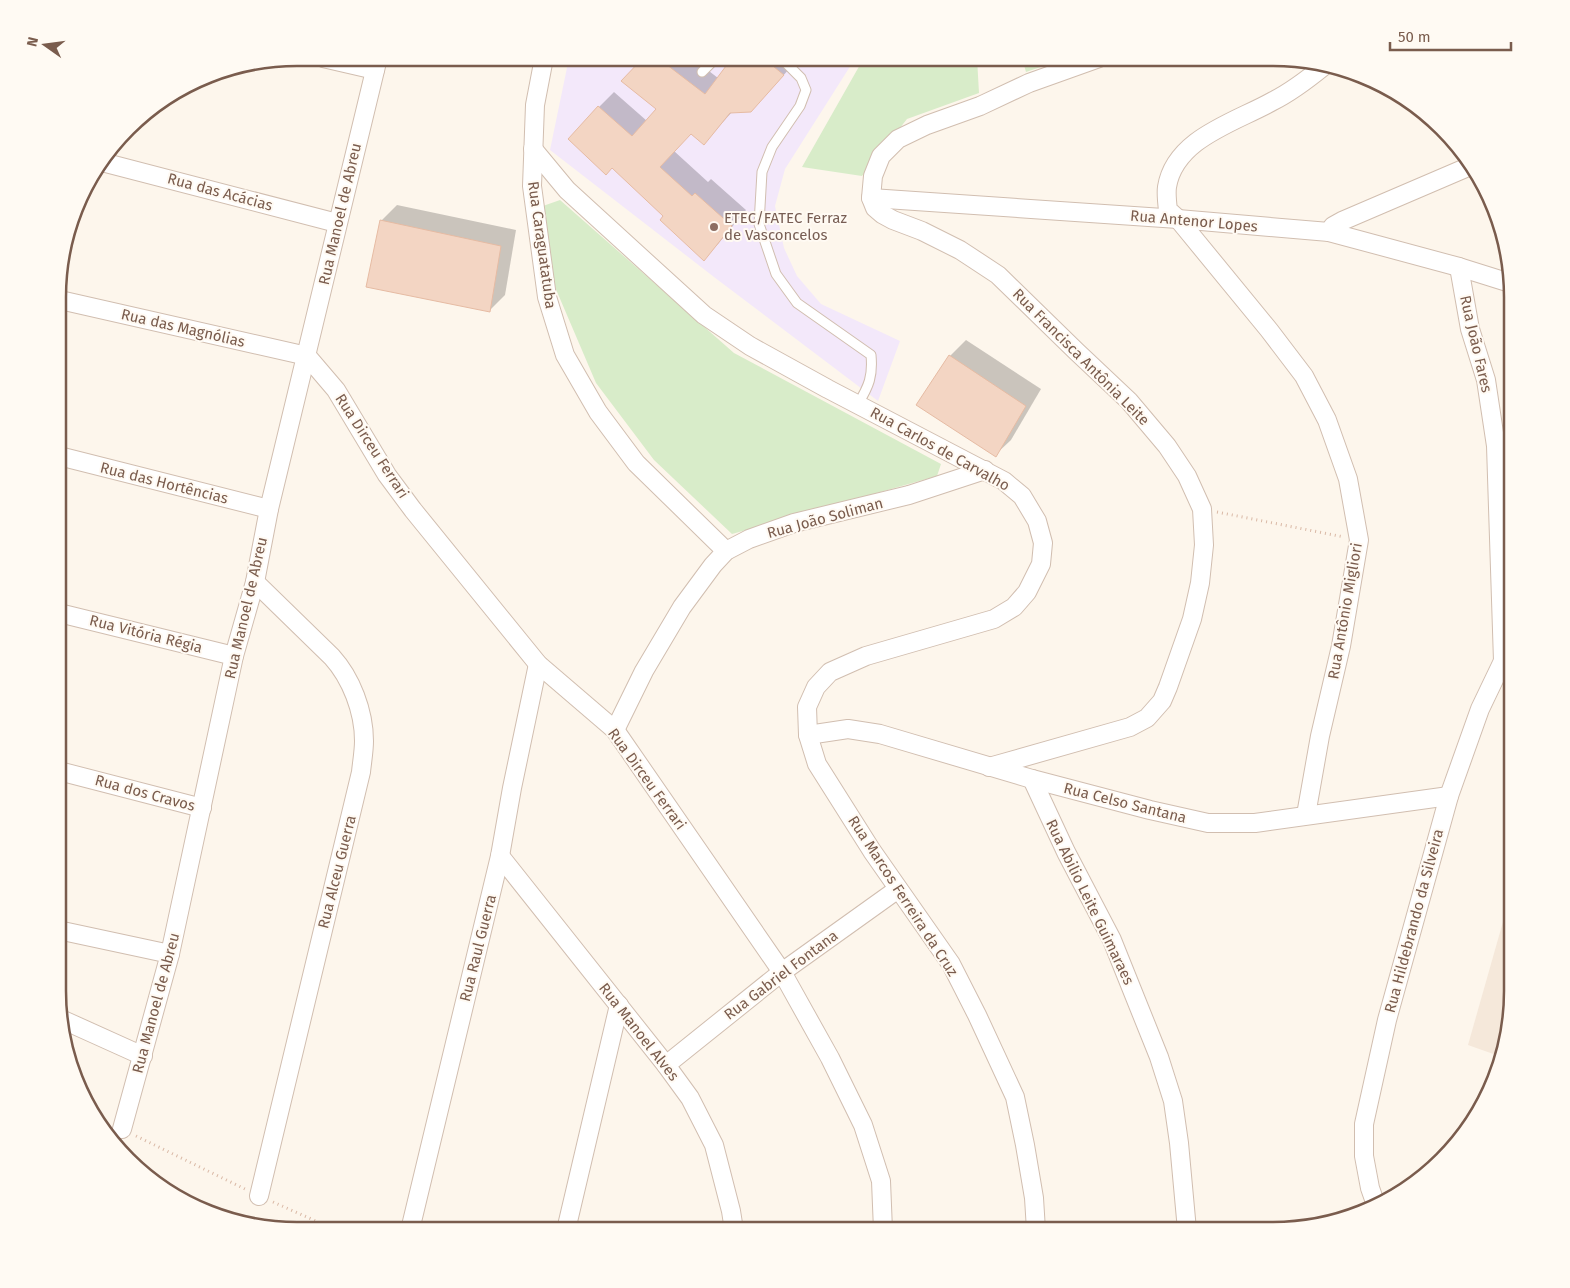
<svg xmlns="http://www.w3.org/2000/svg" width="1570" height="1288" font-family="'Fira Sans',sans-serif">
	<rect width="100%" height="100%" fill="#fdf6ec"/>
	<path fill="#f5e8da" d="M1512,890V1007L1499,1056L1468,1045Z"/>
	<path fill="#f3e8fa" d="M569,58H841L851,65L785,169L775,206L784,248L797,276L821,304L900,341L878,401L714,277L550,150Z"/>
	<g fill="#d8ecc9">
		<path d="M859,58H977L979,93L907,119L862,176L802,167L861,63Z"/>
		<path d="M1022,58H1067L1026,72Z"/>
		<path d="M560,200L734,353L941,464L937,476L732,534L654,460L596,383L555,287L543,206Z"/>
	</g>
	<g fill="#0003">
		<path d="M645,58H692L718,78L733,58H795L797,60L766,95L732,112L704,143L691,133L674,151L708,182L711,179L746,210L718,244L704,259L665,216L599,107L614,92L647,121L658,109L623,81Z"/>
		<path d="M397,205L516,230L505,295L489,311L381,221Z"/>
		<path d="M966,340L1041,389L1011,440L995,455L917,404L950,356Z"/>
	</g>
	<g fill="#f3d5c3" stroke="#e6bba3">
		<path d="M643,58H658L705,94L732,58H763L784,75L751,112L730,113L704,145L691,134L660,167L692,196L695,193L732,226L704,261L660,220L663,216L612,168L606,175L568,139L598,106L632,136L656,109L621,81Z"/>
		<path d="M380,220L501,246L490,312L366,287Z"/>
		<path d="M949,355L1026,406L996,457L916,405Z"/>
	</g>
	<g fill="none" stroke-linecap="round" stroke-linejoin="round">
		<g stroke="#d1beb0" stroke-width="11">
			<g id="service">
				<path d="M781,58L801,78L806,90L800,106L772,147L762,172L759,224L776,274L797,303L871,355C873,376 869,386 858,404"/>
				<path d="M702,72L716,58"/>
			</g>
		</g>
		<g stroke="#d1beb0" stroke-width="20">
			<g id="minor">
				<path d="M323,58L375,70"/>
				<path d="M544,58L535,105L532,186L547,297L565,355L598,412L636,463L726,551"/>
				<path d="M533,149L567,190L704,315L750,346L828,389L1004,481L1022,496L1037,521L1043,543L1041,564L1027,592L1014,607L994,619L866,656L830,672L816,687L807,707L808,735L817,764L872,851L951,964L977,1015L1015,1097L1025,1145L1034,1198L1036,1230"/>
				<path d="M102,162L337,223"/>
				<path d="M871,198L1178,219L1329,232L1459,267L1510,283"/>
				<path d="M1329,232L1333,226L1342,221L1468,167"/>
				<path d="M1459,267L1470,329L1486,380L1496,446L1503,661"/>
				<path d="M60,300L307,356L336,390L387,475L413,510L538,664L615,730L782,972L830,1058L863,1125L881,1181L883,1230"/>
				<path d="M59,456L269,509"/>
				<path d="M255,582L332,657C351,678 364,711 364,741C364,751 362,762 361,772L259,1196"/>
				<path d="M59,613L234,656"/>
				<path d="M615,730L644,671L682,607L713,565L726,551L749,539L794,523L909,495L985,470"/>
				<path d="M808,735L848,729L880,734L1032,779L1150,810L1208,823H1255L1449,796"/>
				<path d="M989,767L1130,727L1147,718L1162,701L1168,687L1192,619L1200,583L1204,545L1202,509L1187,476L1167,446L1129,401L1076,351L998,275L960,250L922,231L893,220L882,214L875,208L871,198L873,176L881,156L898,139L927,125L980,106L1029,83L1099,58"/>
				<path d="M59,771L202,808"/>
				<path d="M1032,779L1066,852L1112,940L1159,1057L1173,1101L1179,1143L1187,1230"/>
				<path d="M1306,815L1320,736L1341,646L1359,540L1348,479L1327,420L1304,376L1269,330L1178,219L1168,210C1167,202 1166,194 1167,187C1175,138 1236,122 1273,101C1291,92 1308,79 1324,66"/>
				<path d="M500,856L666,1065L690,1098L714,1145L731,1211L734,1230"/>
				<path d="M58,930L170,954"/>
				<path d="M61,1019L143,1056"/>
				<path d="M666,1065L782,972L898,889"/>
				<path d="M122,1129L170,954L234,656L255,582L269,509L378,58"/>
				<path d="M1376,1205L1370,1188L1364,1156V1124L1387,1020L1449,796L1480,709L1503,661L1512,648"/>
				<path d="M410,1230L500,856L512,788L538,664"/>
				<path d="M566,1230L619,1005"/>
			</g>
		</g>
		<g stroke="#d9b8a5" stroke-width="3" stroke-dasharray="1 4" stroke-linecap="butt">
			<path d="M1217,512L1344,537"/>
			<path d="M136,1136L245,1189"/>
			<path d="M273,1202L336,1230"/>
		</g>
		<use href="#service" stroke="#fff" stroke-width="9"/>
		<use href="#minor" stroke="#fff" stroke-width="18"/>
	</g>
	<circle fill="#8d6e63" stroke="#fffaf3" stroke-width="2" cx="714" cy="227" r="5"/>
	<g text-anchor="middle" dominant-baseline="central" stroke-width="4" stroke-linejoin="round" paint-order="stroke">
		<g font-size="15" fill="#7a5c4d" stroke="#fffaf3">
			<text transform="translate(220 192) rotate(15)">Rua das Acácias</text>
			<text transform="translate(340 214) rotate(-77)">Rua Manoel de Abreu</text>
			<text transform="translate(1194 221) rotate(5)">Rua Antenor Lopes</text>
			<text transform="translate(542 245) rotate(82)">Rua Caraguatatuba</text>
			<text transform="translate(183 328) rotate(13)">Rua das Magnólias</text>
			<text transform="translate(1476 344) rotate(77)">Rua João Fares</text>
			<text transform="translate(1081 357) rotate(45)">Rua Francisca Antônia Leite</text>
			<text transform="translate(372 446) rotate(57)">Rua Dirceu Ferrari</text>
			<text transform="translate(940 449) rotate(29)">Rua Carlos de Carvalho</text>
			<text transform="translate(164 483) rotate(14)">Rua das Hortências</text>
			<text transform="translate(825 518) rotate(-15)">Rua João Soliman</text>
			<text transform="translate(246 608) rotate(-77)">Rua Manoel de Abreu</text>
			<text transform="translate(1345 611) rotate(-80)">Rua Antônio Migliori</text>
			<text transform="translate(146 634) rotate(14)">Rua Vitória Régia</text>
			<text transform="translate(647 779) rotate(54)">Rua Dirceu Ferrari</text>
			<text transform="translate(145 793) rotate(15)">Rua dos Cravos</text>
			<text transform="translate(1125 803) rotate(14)">Rua Celso Santana</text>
			<text transform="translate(337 872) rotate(-76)">Rua Alceu Guerra</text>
			<text transform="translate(903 896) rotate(57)">Rua Marcos Ferreira da Cruz</text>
			<text transform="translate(1090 902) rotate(64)">Rua Abilio Leite Guimaraes</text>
			<text transform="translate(1414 921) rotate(-75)">Rua Hildebrando da Silveira</text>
			<text transform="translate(478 948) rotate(-76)">Rua Raul Guerra</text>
			<text transform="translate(781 975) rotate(-37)">Rua Gabriel Fontana</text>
			<text transform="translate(156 1003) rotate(-75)">Rua Manoel de Abreu</text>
			<text transform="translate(639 1032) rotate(52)">Rua Manoel Alves</text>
		</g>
		<g font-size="15" fill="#785e54" stroke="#fffaf3" text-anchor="start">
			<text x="724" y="218">ETEC/FATEC Ferraz<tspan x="724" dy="17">de Vasconcelos</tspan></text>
		</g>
	</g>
	<path d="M0 0H1570V1288H0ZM297 66H1273A231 231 0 0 1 1504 297V991A231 231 0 0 1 1273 1222H297A231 231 0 0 1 66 991V297A231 231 0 0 1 297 66Z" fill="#fffaf3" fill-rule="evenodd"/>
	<path fill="none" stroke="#7a5c4d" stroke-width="2.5" d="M297 66H1273A231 231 0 0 1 1504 297V991A231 231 0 0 1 1273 1222H297A231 231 0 0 1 66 991V297A231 231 0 0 1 297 66Z"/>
	<g transform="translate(45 45) rotate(284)" stroke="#fffaf3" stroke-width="4" paint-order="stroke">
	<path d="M0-4L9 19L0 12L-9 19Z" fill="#7a5c4d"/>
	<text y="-8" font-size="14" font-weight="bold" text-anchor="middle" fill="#7a5c4d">N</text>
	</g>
	<path d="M1390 42v8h121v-8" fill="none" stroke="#7a5c4d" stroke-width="2.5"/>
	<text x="1398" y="42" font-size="15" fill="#7a5c4d" stroke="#fffaf3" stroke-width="4" paint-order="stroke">50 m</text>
</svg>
